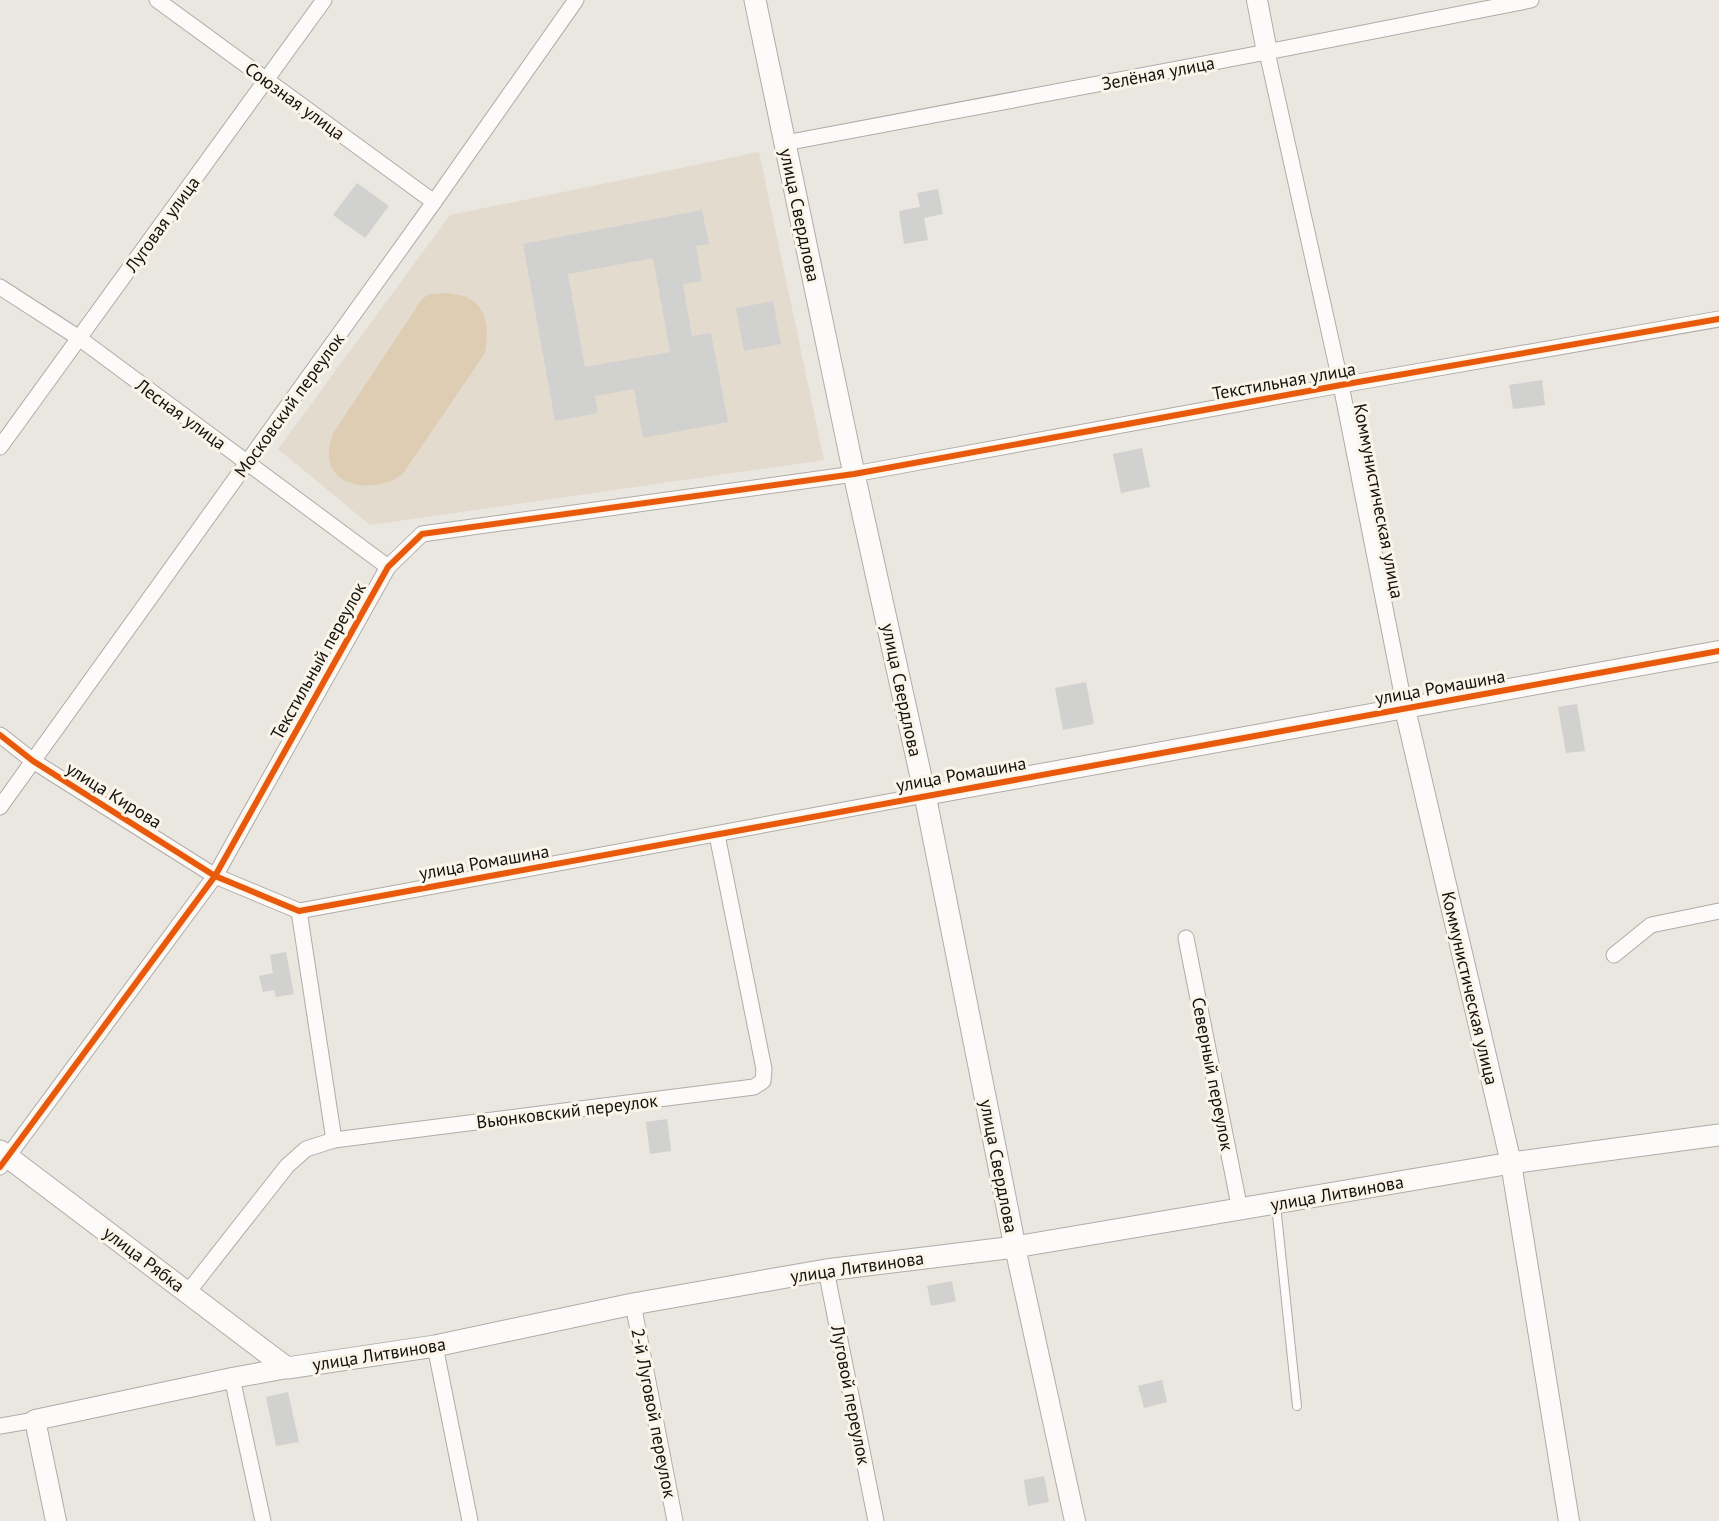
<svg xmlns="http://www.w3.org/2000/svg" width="1719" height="1521" font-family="'PT Sans',sans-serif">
	<rect width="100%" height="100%" fill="#eae6e0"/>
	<path fill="#e4dbcf" d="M759,152L824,460L370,525L278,449L450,215Z"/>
	<path fill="#decdb3" d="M448,293C454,294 461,295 467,297C489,308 489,332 485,353L402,475C366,498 312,483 334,432L422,299L429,294Z"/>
	<g fill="#d1d1d0" fill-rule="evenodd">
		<path d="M357,183L389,206L365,238L333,215Z"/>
		<path d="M938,189L943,214L924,218L928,240L904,244L899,211L920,207L917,193Z"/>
		<path d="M702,210L709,244L696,246L702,281L683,284L692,336L711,333L728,422L643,438L634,389L595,396L598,413L555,421L523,244ZM653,258L670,352L585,367L568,274Z"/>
		<path d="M773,301L781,344L744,351L736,308Z"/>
		<path d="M1542,380L1545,405L1513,409L1509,385Z"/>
		<path d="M1142,448L1150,487L1121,493L1113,454Z"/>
		<path d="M1086,682L1094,724L1063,730L1055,688Z"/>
		<path d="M1577,704L1585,751L1566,753L1558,707Z"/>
		<path d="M286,952L294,994L276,997L274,990L263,992L259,976L273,973L270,955Z"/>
		<path d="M667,1119L671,1151L650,1154L646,1122Z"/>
		<path d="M952,1281L956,1301L931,1306L927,1286Z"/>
		<path d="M1162,1380L1167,1402L1144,1408L1138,1386Z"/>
		<path d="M288,1392L299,1442L276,1446L266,1397Z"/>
		<path d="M1044,1476L1049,1502L1028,1506L1024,1480Z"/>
	</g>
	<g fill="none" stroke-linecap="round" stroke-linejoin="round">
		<g stroke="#afaca8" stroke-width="10">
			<path id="service" d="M1276,1205L1297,1406"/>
		</g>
		<g stroke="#afaca8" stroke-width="17">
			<g id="minor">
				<path d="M157,0L434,202"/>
				<path d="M1267,52L1341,385L1405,709"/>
				<path d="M785,143L1267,52L1531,0"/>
				<path d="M0,287L79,338L388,567"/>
				<path d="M0,447L324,0"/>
				<path d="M0,735L33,761L215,876L299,911L925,795"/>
				<path d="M0,807L434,202L576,0"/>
				<path d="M299,911L334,1140"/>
				<path d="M1186,938L1240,1210"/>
				<path d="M1614,955L1651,925L1719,911"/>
				<path d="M0,1167L215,876L388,567L422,534L854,474L1341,385L1719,319"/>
				<path d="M826,1270L876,1521"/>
				<path d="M188,1292L287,1166L306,1149L334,1140L754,1087L763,1081L764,1069L717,835"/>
				<path d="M633,1304L675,1521"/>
				<path d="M435,1346L470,1521"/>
				<path d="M232,1378L263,1521"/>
				<path d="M0,1426L35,1420"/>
			</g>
		</g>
		<g stroke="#afaca8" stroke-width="22">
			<g id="tertiary">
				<path d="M1257,0L1267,52"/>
				<path d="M1405,709L1511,1163L1569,1521"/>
				<path d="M925,795L1719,651"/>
				<path d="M1015,1247L1075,1521"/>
				<path d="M56,1521L35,1420L232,1378L287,1368"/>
			</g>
		</g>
		<g stroke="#afaca8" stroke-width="23">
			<g id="secondary">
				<path d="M755,0L854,474L925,795L1015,1247"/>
				<path d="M0,1151L287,1368L435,1346L633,1304L826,1270L1015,1247L1511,1163L1719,1135"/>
			</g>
		</g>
		<use href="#service" stroke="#fcfbfa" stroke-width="8"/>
		<use href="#minor" stroke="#fcfbfa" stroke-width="15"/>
		<use href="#tertiary" stroke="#fcfbfa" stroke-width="20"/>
		<use href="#secondary" stroke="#fcfbfa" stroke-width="21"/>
		<g stroke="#fbf4e9" stroke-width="10">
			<g id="cycleway">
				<path d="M0,735L33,761L215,876L299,911L1719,651"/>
				<path d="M0,1167L215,876L388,567L422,534L854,474L1341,385L1719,319"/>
			</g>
		</g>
		<use href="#cycleway" stroke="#e8590c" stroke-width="6"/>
	</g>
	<g text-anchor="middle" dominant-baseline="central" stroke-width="6" stroke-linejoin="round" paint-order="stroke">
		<g font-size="18" fill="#14120e" stroke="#fbf4e9">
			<text transform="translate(1158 73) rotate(-11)">Зелёная улица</text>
			<text transform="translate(295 101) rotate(36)">Союзная улица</text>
			<text transform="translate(800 215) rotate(78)">улица Свердлова</text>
			<text transform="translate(162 224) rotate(-54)">Луговая улица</text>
			<text transform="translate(1284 381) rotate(-10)">Текстильная улица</text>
			<text transform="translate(289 405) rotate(-54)">Московский переулок</text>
			<text transform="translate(181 414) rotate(36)">Лесная улица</text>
			<text transform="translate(1379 501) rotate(79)">Коммунистическая улица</text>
			<text transform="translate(318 661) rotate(-61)">Текстильный переулок</text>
			<text transform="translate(1440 687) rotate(-10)">улица Ромашина</text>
			<text transform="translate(902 690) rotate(78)">улица Свердлова</text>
			<text transform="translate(961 774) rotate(-10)">улица Ромашина</text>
			<text transform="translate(114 795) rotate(32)">улица Кирова</text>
			<text transform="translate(484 862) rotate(-10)">улица Ромашина</text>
			<text transform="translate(1470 988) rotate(77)">Коммунистическая улица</text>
			<text transform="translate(1213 1074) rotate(79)">Северный переулок</text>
			<text transform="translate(567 1111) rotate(-7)">Вьюнковский переулок</text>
			<text transform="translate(999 1166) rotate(79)">улица Свердлова</text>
			<text transform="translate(1337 1193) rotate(-10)">улица Литвинова</text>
			<text transform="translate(144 1259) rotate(37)">улица Рябка</text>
			<text transform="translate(857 1267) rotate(-8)">улица Литвинова</text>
			<text transform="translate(379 1354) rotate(-9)">улица Литвинова</text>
			<text transform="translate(851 1395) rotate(79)">Луговой переулок</text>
			<text transform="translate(654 1413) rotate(79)">2-й Луговой переулок</text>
		</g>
	</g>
</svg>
